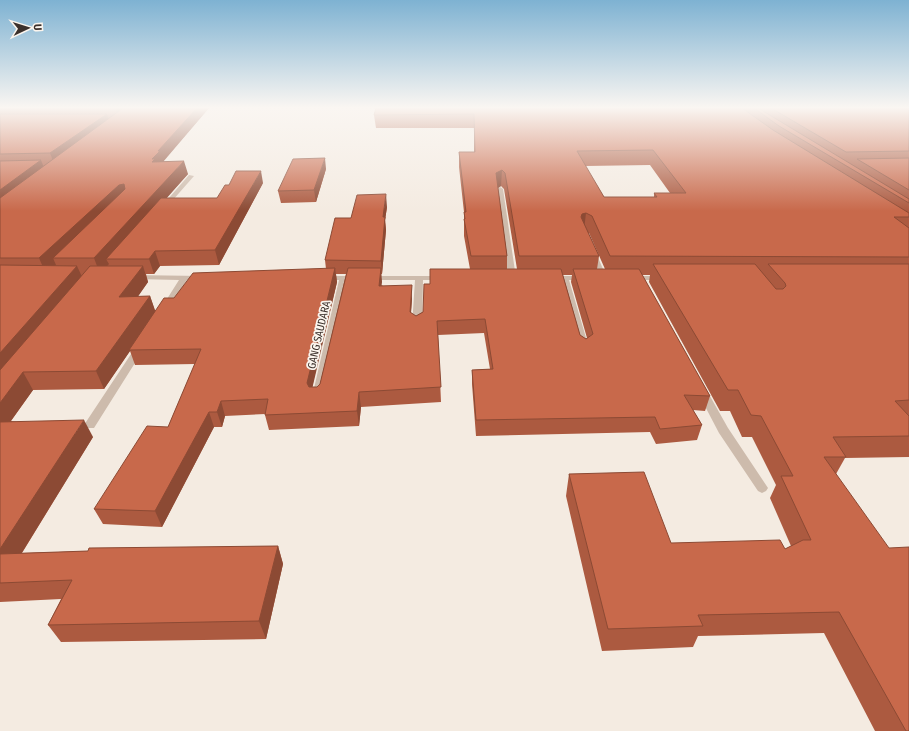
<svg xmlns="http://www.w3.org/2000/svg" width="909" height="731" font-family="'Fira Sans Condensed',sans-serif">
	<rect width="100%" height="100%" fill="#f4ebe1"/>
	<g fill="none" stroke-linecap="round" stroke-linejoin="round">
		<path fill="#cdbbac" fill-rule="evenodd" d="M589,251H592L596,253L607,278L606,280H600L599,278L588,253Z"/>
		<g fill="#cdbbac" fill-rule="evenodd">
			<path d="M189,175L194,176L165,209H161V207Z"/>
			<path d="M500,187L503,189L516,278L512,280L508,278L497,189Z"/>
			<path d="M131,275L202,276L206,278L202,280H187L167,312L164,313L160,310L179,280L134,279H131Z"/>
			<path d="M321,276H442L446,278L442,280H423L422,326L417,329L412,326L415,280H348L322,397L321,399H313L312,397L339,280H324L320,278Z"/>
			<path d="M547,276H584L588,278L584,280H569L589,348L587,350H581L579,348L561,280H547Z"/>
			<path d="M627,276H662L666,278L662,280H627Z"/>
			<path d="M140,344L145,347L94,428H86L84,425L86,422L137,345Z"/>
			<path d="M702,388L706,389L728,428L768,488L766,491L762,493L758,491L719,433L697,391Z"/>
		</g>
	</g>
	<g fill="#ac5a40" fill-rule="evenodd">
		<path d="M0,108H209L163,161L188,174L166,198H217L263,183L219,265L160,266L154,274H146L148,282L137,297L150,296L155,311L174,298L326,269L325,260L351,218L387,207L385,220L386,230L382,274H381V285L412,298L411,313L416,316L423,312L430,284L470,269L464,236V212L459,167V152H474V128H376L374,115L376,108H909V457L845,458L836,474L909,731H875L824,633L698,636L693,647L602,651L566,496L569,474L671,543L785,549L791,546L770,498L776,485L752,437H742L730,411H720L649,282L650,275H642L710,396L705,411L693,410L702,425L697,440L656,444L650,432L476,436L472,384V370L490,369L484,333L438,335L441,402L361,407L359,426L269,430L265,415V414L225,416L222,427H214L162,527L103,524L94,509L168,427L195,364L135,365L130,351L104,389L33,390L11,421L93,437L22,553L278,546L283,564L266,639L61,642L48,625L61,599L0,602ZM650,165L670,193H654V197H604L585,166ZM501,186L504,189L517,269H507V256L498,188ZM588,233H589L605,269H597L599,256ZM336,274H346L320,384L317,387H312L337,282ZM563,275H572L571,282L587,338L586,339L580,335Z"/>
		<path d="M326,169L316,202L281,203L278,191Z"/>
	</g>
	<g fill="#8c4a34">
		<path d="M115,108H131L118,118Z"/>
		<path d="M197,108H209L163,162H152V159L158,151Z"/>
		<path d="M107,114L110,124L55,166L50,153Z"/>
		<path d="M325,158L326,169L316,202L314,190Z"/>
		<path d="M41,160L46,173L0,208V190Z"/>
		<path d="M184,161L188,174L113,259H106L109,264L100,274L94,258Z"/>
		<path d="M502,170L501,186L496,189V173Z"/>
		<path d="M261,171L263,183L219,265L215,250Z"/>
		<path d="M124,184L129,198L53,258L56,265L46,274L39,258L119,185Z"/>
		<path d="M386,194L387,207L385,220L386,230L382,274L381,261L383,217Z"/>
		<path d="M586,213L584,230L581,217L582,214Z"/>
		<path d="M155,251L160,266L154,274L149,259Z"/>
		<path d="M77,266L84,281L0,382V353Z"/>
		<path d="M143,266L148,282L126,314L119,297Z"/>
		<path d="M335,268L337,282L310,398L307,383Z"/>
		<path d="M381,268L382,282L380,299L379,286Z"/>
		<path d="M412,285V298L410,326V312Z"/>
		<path d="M150,296L156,313L104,389L96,371Z"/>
		<path d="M23,372L33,390L0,436V403Z"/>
		<path d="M359,392L361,407L359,426L357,411Z"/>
		<path d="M221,401L225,416L222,427L217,412Z"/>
		<path d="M209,412L214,427L162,527L155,511Z"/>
		<path d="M84,420L93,437L10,572L0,559V549Z"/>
		<path d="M278,546L283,564L266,639L259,621Z"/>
	</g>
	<g fill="#c8694b" stroke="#8c4a34" fill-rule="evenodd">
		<path d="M0,108H79L0,109Z"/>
		<path d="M123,108H197L158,151H160L152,159H155L152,162L184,161L94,258H53L125,189L124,184L119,185L39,258H0V198Z"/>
		<path d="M376,108H742L773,130L909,213V217H894L909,228V257L610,256L592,216L586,213L582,214L581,217L599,256H519L505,173L502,170L496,173L507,256H471L464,219H465L464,212H466L459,152H475L474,114L374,115ZM653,150L686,193H654L657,197H604L577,151Z"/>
		<path d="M754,108H758L909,199V203L779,126Z"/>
		<path d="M771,108H909V151L846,152Z"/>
		<path d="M0,114H107L50,153L0,154Z"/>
		<path d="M325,158L314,190L278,191L293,159Z"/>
		<path d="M909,158V190L857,159Z"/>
		<path d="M41,160L0,190V161Z"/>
		<path d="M236,171H261L215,250L155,251L149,259H106L161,198H217L225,185H229Z"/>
		<path d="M386,194L383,217H385L381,261L325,260L335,218H351L357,195Z"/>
		<path d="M653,264H755L776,289H783L786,286L785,283L768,264H909V400L895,401L909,416V436L833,437L846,457H824L889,548L909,547V731H906L839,612L698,615L703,626L608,629L569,474L644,472L671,543L780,540L785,549L803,540H811L781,476H793L761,416L751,415L738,390H728Z"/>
		<path d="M0,265L77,266L0,353Z"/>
		<path d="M90,266H143L119,297L150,296L96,371L23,372L0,403V370Z"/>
		<path d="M335,268L307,383L309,387H317L320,384L348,268H381L379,286L412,285L410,312L416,316L423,312L424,284H430V269H561L580,335L586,339L593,334L573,269H639L710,396L684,395L702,425L660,429L655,417L476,420L472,370L493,369L485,319L437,321L441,387L359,392L357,411L265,415L268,399L221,401L217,412H209L155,511L94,509L147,426L168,427L201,349L129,350L164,298H174L193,273Z"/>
		<path d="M84,420L0,549V422Z"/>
		<path d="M278,546L259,621L48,625L72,580L0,583V554L88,551L89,548Z"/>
	</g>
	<linearGradient id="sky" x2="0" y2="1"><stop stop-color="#7eb2d2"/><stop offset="0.51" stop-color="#faf6f2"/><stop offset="1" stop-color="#faf6f2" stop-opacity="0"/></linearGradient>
	<rect width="909" height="211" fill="url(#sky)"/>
	<g text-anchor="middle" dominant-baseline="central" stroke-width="3.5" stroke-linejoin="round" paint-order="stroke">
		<g font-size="11" fill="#3b302b" stroke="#fbf5ee">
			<text transform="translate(319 335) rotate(-77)">GANG SAUDARA</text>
		</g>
	</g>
	<g transform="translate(28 28) rotate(86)" stroke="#fbf5ee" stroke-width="3" paint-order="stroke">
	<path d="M0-3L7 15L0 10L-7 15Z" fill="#3b302b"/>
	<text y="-6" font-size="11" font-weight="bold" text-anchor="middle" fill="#3b302b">U</text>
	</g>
</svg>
